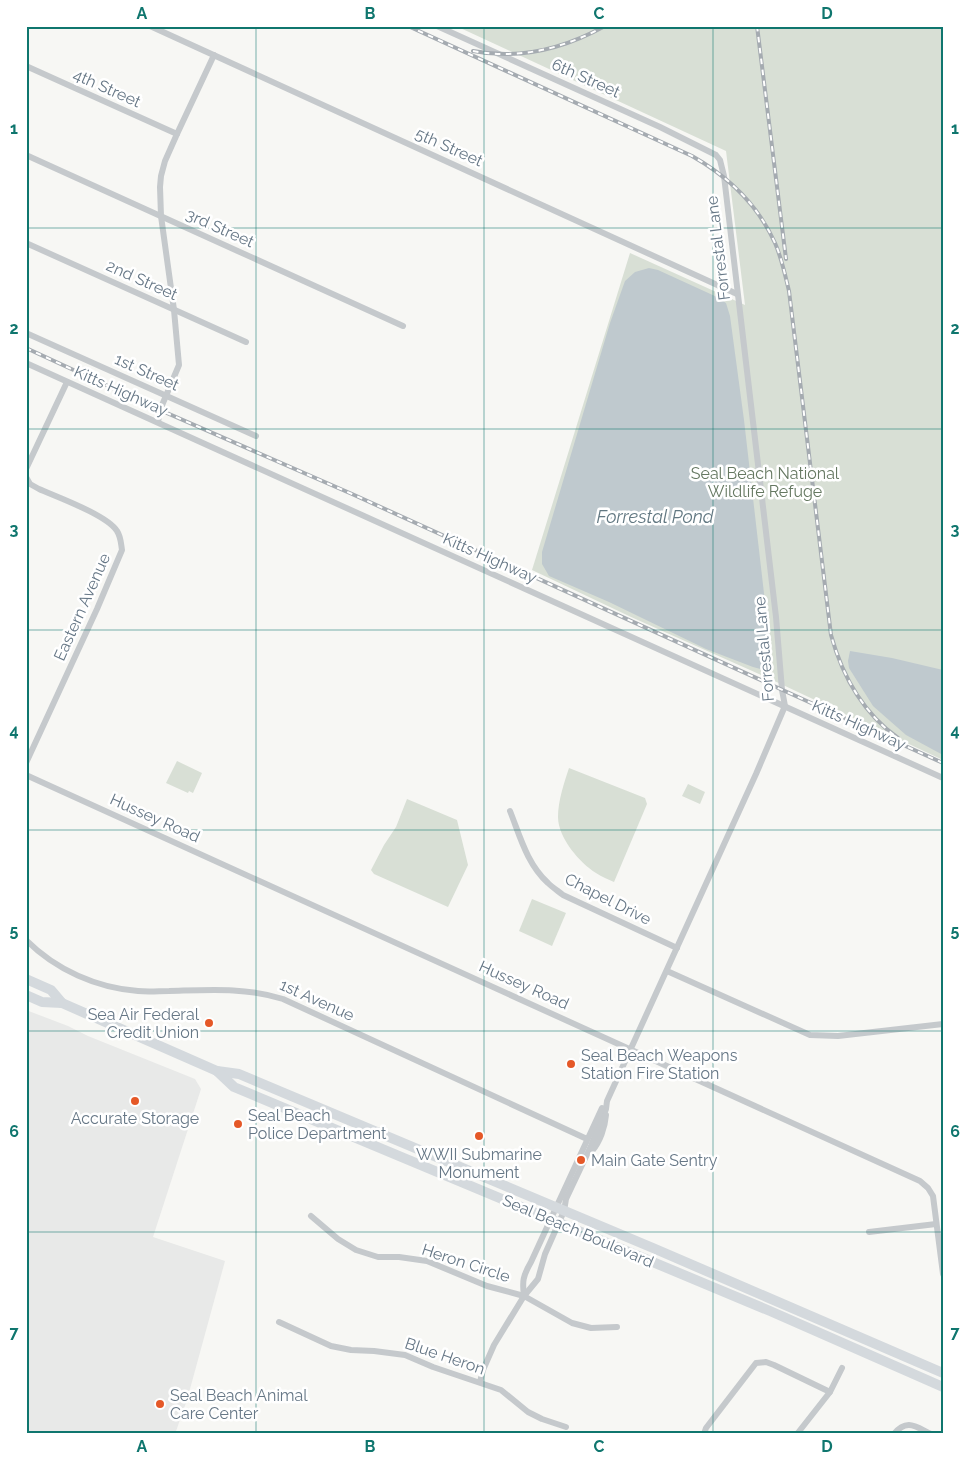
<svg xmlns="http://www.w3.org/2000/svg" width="969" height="1460" font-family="Raleway,sans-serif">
	<rect width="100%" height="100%" fill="#f7f7f4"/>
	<path fill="#e8e9e8" d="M26,1010L68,1026L88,1036L195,1079L201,1089L153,1237L225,1261L187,1400L175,1434H26Z"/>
	<g fill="#d8dfd5">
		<path d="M456,26H943V760L768,678L631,617L532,570L630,253L745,305L726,151Z"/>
		<path d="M177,761L202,773L193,793L189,791L188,793L166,783Z"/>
		<path d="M569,768L645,798L647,804L614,882C608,879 602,877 596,873C580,863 558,838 558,817C558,801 564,783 569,768Z"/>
		<path d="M688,784L705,792L700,804L682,796Z"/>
		<path d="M407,799L457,820L468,865L448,907L374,874L371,870L384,845L396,827Z"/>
		<path d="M532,899L566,913L552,946L519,931Z"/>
	</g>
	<g fill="#bfc9ce">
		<path d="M649,268L658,270L717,297L726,303L730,316L744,420L771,654L769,663L764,670L753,667L706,649L609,602L549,576L542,564V552L610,323L625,281L635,272Z"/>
		<path d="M850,651L892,658L943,670V755L906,735L873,706L849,668L848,661Z"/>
	</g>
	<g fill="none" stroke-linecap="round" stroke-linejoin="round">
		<g stroke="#c5c9cc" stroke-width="6">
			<path d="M150,26L737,294"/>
			<path d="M437,26L660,127L716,155L720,160L724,176L776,617L782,690L785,706L756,774L607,1101L606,1109L591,1146L566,1199L564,1211L545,1254L538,1279L524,1296L494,1345L483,1370L480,1382"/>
			<path d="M26,66L177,134"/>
			<path d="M26,155L403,326"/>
			<path d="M26,243L246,342"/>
			<path d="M26,333L256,436"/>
			<path d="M26,363L943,778"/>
			<path d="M158,422L160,410L179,365L174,310L161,216L160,187L161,176L165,161L177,134L214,55"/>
			<path d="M26,469L67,382"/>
			<path d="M26,477L30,484L39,489C57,497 107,515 117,531C121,537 121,544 122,550L97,609L26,763"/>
			<path d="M26,775L920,1181L928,1188L933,1196L943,1274"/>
			<path d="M510,811C520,836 527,864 548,883C552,887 558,891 563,895L677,948"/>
			<path d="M26,940C56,970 97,988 138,991C149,992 159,991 169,991C208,990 245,987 283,999L587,1139"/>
			<path d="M667,971L810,1035L838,1036L943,1024"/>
			<path d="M592,1151C600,1142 605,1127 606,1115"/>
			<path d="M311,1216L338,1239L356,1250L378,1257H399L427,1261L487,1286L524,1296L572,1323L591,1328L617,1327"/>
			<path d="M869,1232L936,1224"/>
			<path d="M524,1296C522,1281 523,1276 531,1262L602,1108"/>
			<path d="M279,1322L331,1346L351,1350L374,1351L405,1355L433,1367L501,1390L528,1412L542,1419L566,1427"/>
			<path d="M704,1434L706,1428L756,1363L766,1362L774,1365L830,1392"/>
			<path d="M797,1434L830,1392L842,1368"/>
			<path d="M894,1434C907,1418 916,1427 931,1434"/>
		</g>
		<g stroke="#d4d9dd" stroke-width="10">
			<path d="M26,979L51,990L62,1003"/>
			<path d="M26,995L42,1002L62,1003L217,1071L239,1074L653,1248L943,1373"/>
			<path d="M217,1071L234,1087L770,1311L943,1387"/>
		</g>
		<g stroke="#a5abb1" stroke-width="4">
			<g id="rail">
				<path d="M408,26L692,156C729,177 758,205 775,243C782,259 785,275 789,291L831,635C842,675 863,713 898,738"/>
				<path d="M757,26L786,259"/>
				<path d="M473,51C519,60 565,48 605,26"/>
				<path d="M26,348L160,410L352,494L943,763"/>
			</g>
		</g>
		<use href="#rail" stroke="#fff" stroke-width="2" stroke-dasharray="5.5" stroke-linecap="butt"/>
	</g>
	<path fill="none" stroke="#0f766e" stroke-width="1" stroke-opacity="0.55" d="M256,26V1434M484,26V1434M713,26V1434M26,228H943M26,429H943M26,630H943M26,830H943M26,1031H943M26,1232H943"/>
	<g fill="#e55827" stroke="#fff" stroke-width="2">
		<circle cx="209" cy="1023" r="5"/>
		<circle cx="571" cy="1064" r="5"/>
		<circle cx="135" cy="1101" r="5"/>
		<circle cx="238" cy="1124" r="5"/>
		<circle cx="479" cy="1136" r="5"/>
		<circle cx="581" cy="1160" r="5"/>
		<circle cx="160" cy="1404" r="5"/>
	</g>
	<g text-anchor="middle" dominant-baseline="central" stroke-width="5" stroke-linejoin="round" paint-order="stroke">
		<g font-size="16" fill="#667786" stroke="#fff">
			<text transform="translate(586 78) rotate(24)">6th Street</text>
			<text transform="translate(107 88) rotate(24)">4th Street</text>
			<text transform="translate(449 147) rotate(24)">5th Street</text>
			<text transform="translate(220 228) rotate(24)">3rd Street</text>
			<text transform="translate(718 248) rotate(-97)">Forrestal Lane</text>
			<text transform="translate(142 280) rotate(24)">2nd Street</text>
			<text transform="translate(147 372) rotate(24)">1st Street</text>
			<text transform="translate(121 391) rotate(24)">Kitts Highway</text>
			<text transform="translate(490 558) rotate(24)">Kitts Highway</text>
			<text transform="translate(82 607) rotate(-66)">Eastern Avenue</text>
			<text transform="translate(764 649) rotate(-95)">Forrestal Lane</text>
			<text transform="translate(859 725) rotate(24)">Kitts Highway</text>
			<text transform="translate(155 818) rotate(24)">Hussey Road</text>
			<text transform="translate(608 899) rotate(27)">Chapel Drive</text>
			<text transform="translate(524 985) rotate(24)">Hussey Road</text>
			<text transform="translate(317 1000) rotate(24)">1st Avenue</text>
			<text transform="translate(578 1231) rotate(23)">Seal Beach Boulevard</text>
			<text transform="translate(466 1263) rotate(18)">Heron Circle</text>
			<text transform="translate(445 1356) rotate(19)">Blue Heron</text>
		</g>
		<g font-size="16" fill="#657861" stroke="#fff">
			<text x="765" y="473">Seal Beach National<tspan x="765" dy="18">Wildlife Refuge</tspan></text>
		</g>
		<g font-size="16" fill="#667786" stroke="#fff" text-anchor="start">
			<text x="199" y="1014" text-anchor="end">Sea Air Federal<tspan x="199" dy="18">Credit Union</tspan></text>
			<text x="581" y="1055">Seal Beach Weapons<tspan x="581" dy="18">Station Fire Station</tspan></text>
			<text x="248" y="1115">Seal Beach<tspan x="248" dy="18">Police Department</tspan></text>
			<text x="135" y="1118" text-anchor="middle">Accurate Storage</text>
			<text x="479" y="1154" text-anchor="middle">WWII Submarine<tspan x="479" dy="18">Monument</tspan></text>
			<text x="591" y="1160">Main Gate Sentry</text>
			<text x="170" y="1395">Seal Beach Animal<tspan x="170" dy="18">Care Center</tspan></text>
		</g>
		<g font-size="18" font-style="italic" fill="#627882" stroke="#fff">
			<text x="655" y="516">Forrestal Pond</text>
		</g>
	</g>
	<rect width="969" height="1460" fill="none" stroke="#ffffff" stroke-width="55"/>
	<rect x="28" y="28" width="914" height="1404" fill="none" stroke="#0f766e" stroke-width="2"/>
	<g font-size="16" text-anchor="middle" font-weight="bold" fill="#0f766e">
		<text x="142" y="19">A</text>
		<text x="370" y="19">B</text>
		<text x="599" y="19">C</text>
		<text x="827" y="19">D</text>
		<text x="14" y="134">1</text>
		<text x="955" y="134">1</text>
		<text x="14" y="334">2</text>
		<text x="955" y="334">2</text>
		<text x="14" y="535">3</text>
		<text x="955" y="535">3</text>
		<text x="14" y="736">4</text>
		<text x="955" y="736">4</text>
		<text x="14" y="936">5</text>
		<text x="955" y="936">5</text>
		<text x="14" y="1137">6</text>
		<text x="955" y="1137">6</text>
		<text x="14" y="1338">7</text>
		<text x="955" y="1338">7</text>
		<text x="142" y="1452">A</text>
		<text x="370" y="1452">B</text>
		<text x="599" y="1452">C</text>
		<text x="827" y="1452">D</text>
	</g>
</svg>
